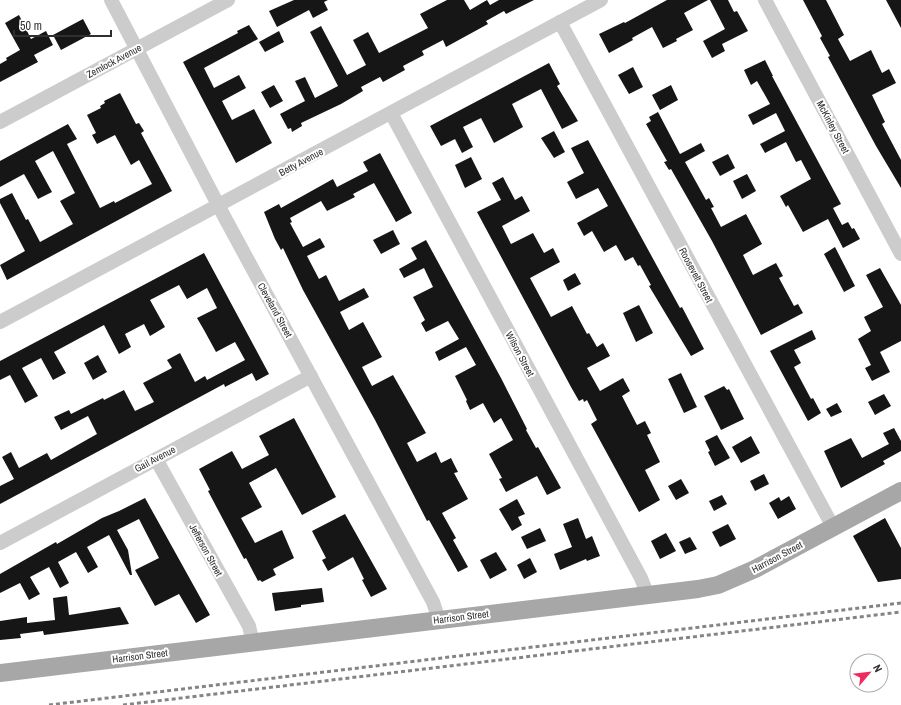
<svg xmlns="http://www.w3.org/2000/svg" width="901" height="705" font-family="'Archivo Narrow',sans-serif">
	<rect width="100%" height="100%" fill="#fff"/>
	<g fill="#161616">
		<path d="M294,0H328L324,2L328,10L313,18L309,10L277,27L269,11Z"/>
		<path d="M447,0H464L470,10L487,0L490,5L499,0H534L506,14L504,11L486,21L488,24L446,47L443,40L422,51L424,55L403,66L405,70L383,82L380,77L361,87L363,91L341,104L301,123L302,126L292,132L291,128L288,129L280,114L305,101L295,81L305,77L315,98L338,86L310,32L321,26L347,75L366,65L353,40L368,32L379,53L428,28L420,14Z"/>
		<path d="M667,0H708L684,13L693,30L676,39L677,41L663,48L652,27L632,38L633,40L609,53L599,34L624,22L625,23Z"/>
		<path d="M710,0H728L734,12L737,11L748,31L722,44L725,51L712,58L703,41L725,29Z"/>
		<path d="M803,0H826L844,35L838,39L850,61L871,50L882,73L889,69L896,83L872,95L885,122L882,124L901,160V188L876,146L828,57L830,56L820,38L822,36Z"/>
		<path d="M886,0H901V28Z"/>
		<path d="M19,15L31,39L46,31L53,45L34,55L38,62L0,82V64L7,60L6,58L20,50L5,23Z"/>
		<path d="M83,19L91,34L61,50L53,35Z"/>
		<path d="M249,25L258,39L204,68L214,88L239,75L246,88L222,101L232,120L254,109L272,143L236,163L183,62L238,33L237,31Z"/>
		<path d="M279,31L284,42L265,52L259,42Z"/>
		<path d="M765,60L773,76H772L841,204L833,208L842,225L848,222L852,229L854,228L860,239L843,248L828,219L803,232L788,205L786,207L780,196L811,179L801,160L796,162L786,142L765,153L760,144L785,131L776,113L753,125L748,115L770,104L757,81L751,85L744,70Z"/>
		<path d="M549,63L560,84L557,86L578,121L562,129L541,89L512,104L523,127L494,143L481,118L463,127L473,147L462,153L455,139L441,146L430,126Z"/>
		<path d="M633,67L643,87L629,94L618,75Z"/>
		<path d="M274,85L283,101L270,108L261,92Z"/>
		<path d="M671,85L678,100L660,110L652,95Z"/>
		<path d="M120,93L136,124L139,123L144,131L141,133L172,191L7,280L0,265L25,251L0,203V199L12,193L26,220L28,219L40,242L73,224L60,201L75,193L53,151L35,161L52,192L38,199L24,174L0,187V161L68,124L77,139L67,144L100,208L114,201L115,203L152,184L139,160L131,165L115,135L97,144L92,135L96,133L87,115L101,108L100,106L105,103L104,101Z"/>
		<path d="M658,112L680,154L701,143L705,151L685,162L706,200L709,198L714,207L711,208L721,227L746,214L762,244L743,255L753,275L776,263L783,276L779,278L794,306L798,304L803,313L761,335L712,241L671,169L669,170L664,162L667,161L646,124L651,121L649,117Z"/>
		<path d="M554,131L565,152L554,158L541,138Z"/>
		<path d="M588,140L680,308L682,307L704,349L691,356L649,286L651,285L640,265L638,266L633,257L625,261L616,245L604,252L592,231L584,236L577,223L608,206L598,188L576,199L567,182L584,173L571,148Z"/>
		<path d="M380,153L412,213L396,222L374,183L353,194L355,197L327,211L321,201L290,218L292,222L290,223L303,247L320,238L325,247L307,256L319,279L326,275L339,301L364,288L369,297L340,312L349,330L363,322L382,357L362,367L372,386L393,375L426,433L407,443L417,462L436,452L441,463L451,458L458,472L454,473L468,499L442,513L456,538L453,540L468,567L458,572L429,520L427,521L375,420L303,290L283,248L281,250L275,239L264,212L279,204L281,208L333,179L337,187L368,171L363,162Z"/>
		<path d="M728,154L735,168L720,176L712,162Z"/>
		<path d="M471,157L482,179L465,188L455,165Z"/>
		<path d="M747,174L756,191L742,199L733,181Z"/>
		<path d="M503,177L515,200L522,196L530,211L502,226L511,244L533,233L544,253L553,248L560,262L530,278L551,317L572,306L587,334L589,333L597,347L603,343L610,356L587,368L600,391L623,378L630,391L622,396L637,425L645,421L651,433L647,435L660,462L645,470L660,500L639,512L591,424L597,420L587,400L584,402L583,399L579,401L571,387L477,212L501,200L492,183Z"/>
		<path d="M393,230L400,244L381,254L373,240Z"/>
		<path d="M426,240L501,378L527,429L526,430L536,448L538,447L561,488L547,495L537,476L506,492L499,479L502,478L489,454L513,440L501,418L494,423L483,403L470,410L466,401L467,400L455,376L476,365L466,347L439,361L435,352L459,339L448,321L426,332L421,323L425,320L413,297L433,287L424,268L404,278L399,269L417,259L411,248Z"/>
		<path d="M835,247L855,286L844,292L824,254Z"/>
		<path d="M204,253L269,374L256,381L252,373L225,387L224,384L0,504V486L14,479L2,457L11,452L19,468L47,453L51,460L97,434L88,416L61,430L54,417L69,410L71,414L103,398L104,400L124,390L135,411L154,402L143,383L172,368L167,360L180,353L195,382L205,376L207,380L245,360L235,342L216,352L204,330L197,318L217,308L207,288L187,299L179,285L150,300L165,327L150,336L144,324L125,334L131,347L119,354L104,325L54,352L66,373L53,380L41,358L22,368L38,396L25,403L10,375L0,380V361Z"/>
		<path d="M880,268L901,305V341L880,352L890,372L872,381L865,368L871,365L858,339L871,331L864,317L883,307L866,275Z"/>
		<path d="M575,273L581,284L568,291L563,280Z"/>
		<path d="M639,305L653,333L636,342L623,313Z"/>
		<path d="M812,330L816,339L794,350L801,363L794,367L811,399L813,398L821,413L808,421L770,351Z"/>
		<path d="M98,355L107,372L93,380L84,363Z"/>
		<path d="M681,373L697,407L684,413L668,379Z"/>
		<path d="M724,386L727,390L729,389L744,419L721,430L704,396Z"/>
		<path d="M884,394L891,406L875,415L868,402Z"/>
		<path d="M837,403L842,412L831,417L826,409Z"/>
		<path d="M294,418L336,497L302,515L276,468L249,483L262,507L241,518L255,543L282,530L294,558L273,569L276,575L262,582L260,580L258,581L246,558L244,559L208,491L210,490L199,469L232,451L242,469L269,455L259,436Z"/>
		<path d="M894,428L901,441V451L883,461L885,464L841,488L824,451L851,438L862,458L889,444L883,433Z"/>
		<path d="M717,435L730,458L715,466L708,452L710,451L705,441Z"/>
		<path d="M751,436L760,453L741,463L732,447Z"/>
		<path d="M764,474L769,484L755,491L750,481Z"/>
		<path d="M681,479L689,493L676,500L668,486Z"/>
		<path d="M722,495L727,504L714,511L709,501Z"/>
		<path d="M789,496L796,509L778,519L769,503L779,497L781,501Z"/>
		<path d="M145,498L210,615L196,623L179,594L155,606L135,570L159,558L139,519L117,530L128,550L132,575H130L109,535L87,547L98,567L88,573L76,552L58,562L69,583L60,588L49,567L30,577L40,594L29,600L20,583L0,593V574L56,542L57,544L102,518L119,511Z"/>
		<path d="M517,499L525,514L518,517L522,525L512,531L499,509Z"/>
		<path d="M345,514L387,589L371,597L362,580L364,579L353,557L328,571L322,560L326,558L312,531Z"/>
		<path d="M578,518L586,539L592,536L600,556L587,561L586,559L560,570L554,554L572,547L563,524Z"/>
		<path d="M885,518L901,548V579L878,582L853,536Z"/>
		<path d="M728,524L736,539L720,547L712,532Z"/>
		<path d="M540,528L546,541L527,549L521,537Z"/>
		<path d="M666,533L676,551L660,559L651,541Z"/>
		<path d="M690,537L697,549L685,554L679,542Z"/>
		<path d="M496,552L507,570L490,579L480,560Z"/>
		<path d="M530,558L537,572L524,579L517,565Z"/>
		<path d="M322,588L324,602L301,605V607L275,611L272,593Z"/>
		<path d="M67,596L69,615L120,607L129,624L44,635L43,631L20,634L21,638L0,640V621L27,617V623L55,620L53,598Z"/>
	</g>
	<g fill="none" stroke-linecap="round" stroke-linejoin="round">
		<g stroke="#ccc" stroke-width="14">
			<path d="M111,0L225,218L433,602L439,620"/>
			<path d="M765,0L901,254"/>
			<path d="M560,22L833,527"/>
			<path d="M391,113L641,578L648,596"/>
			<path d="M0,122L228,0"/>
			<path d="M0,322L601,0"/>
			<path d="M156,459L249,626L253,643"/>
			<path d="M0,543L311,376"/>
		</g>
		<path stroke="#a7a7a7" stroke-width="18" d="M0,673L698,589L718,585L755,569L901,491"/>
		<g stroke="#848484" stroke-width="3" stroke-dasharray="4 3" stroke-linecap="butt">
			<path d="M49,705L901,603"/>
			<path d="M123,705L901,612"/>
		</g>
	</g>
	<g text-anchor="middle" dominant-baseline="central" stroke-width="4" stroke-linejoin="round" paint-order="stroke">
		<g font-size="10" fill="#2f2f2f" stroke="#fff">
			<text transform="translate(114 61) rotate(-28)">Zemlock Avenue</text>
			<text transform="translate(833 127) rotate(62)">McKinley Street</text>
			<text transform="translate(301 162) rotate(-28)">Betty Avenue</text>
			<text transform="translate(696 275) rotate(62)">Roosevelt Street</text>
			<text transform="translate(275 310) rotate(61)">Cleveland Street</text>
			<text transform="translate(520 354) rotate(62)">Wilson Street</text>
			<text transform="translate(155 459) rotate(-28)">Gail Avenue</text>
			<text transform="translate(206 550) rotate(61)">Jefferson Street</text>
			<text transform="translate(777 557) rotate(-28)">Harrison Street</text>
			<text transform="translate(461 617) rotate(-7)">Harrison Street</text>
			<text transform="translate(140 656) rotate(-7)">Harrison Street</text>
		</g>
	</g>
	<g transform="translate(869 673) rotate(62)"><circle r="19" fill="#ffffff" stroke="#acacac"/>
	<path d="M0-3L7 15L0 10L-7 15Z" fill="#ee2a5f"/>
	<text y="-6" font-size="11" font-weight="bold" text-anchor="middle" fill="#2f2f2f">N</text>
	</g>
	<path d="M14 30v6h97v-6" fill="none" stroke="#2f2f2f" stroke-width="2"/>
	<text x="20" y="30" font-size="12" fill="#2f2f2f" stroke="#ffffff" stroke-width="3" paint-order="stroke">50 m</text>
</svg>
